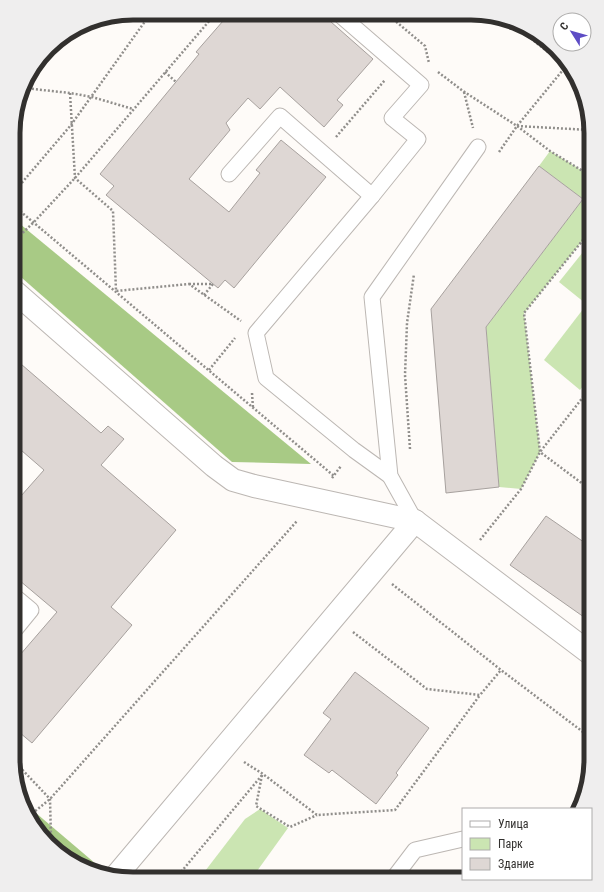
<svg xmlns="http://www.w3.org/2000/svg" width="604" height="892" font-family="'Roboto Condensed',sans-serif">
	<rect width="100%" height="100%" fill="#fefbf8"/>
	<g fill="#cbe5b2">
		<path d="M550,151L591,176V230L524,313L540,452L521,489L499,487L486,327L583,199L539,166Z"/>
		<path d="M591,242V296L585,303L559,282Z"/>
		<path d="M587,304L591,307V376L580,390L544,360Z"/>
		<path d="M260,809L288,828L252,878H202V875L245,819Z"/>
	</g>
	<g fill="#a8ca85">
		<path d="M14,219L311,464L232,462L14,271Z"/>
		<path d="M23,802L96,864L92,868L66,859L25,812Z"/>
	</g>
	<g fill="#ded7d4" stroke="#a7a19e">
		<path d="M230,13L322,14L373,59L337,100L343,105L324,127L280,87L260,109L248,98L226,123L230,130L189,179L229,212L260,173L256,170L281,140L326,177L234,288L225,280L218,288L106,195L114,186L100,174L199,54L196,52Z"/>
		<path d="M539,166L583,199L486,327L499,487L446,493L431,309Z"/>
		<path d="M14,358L101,433L108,426L124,439L101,465L176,530L111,607L132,625L32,743L13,727V663L57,612L13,575V505L44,470L14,444Z"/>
		<path d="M546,516L591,547V622L510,565Z"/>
		<path d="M355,672L429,728L396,773L398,775L376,804L332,770L329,773L304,755L331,719L323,713Z"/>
	</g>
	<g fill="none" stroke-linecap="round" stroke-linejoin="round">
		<g stroke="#bcb7b3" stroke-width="17">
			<g id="lane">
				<path d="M339,14L421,85L392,118L418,139L372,196L256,333L266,378L354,450L390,476"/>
				<path d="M229,174L280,116L372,196"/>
				<path d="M415,521L390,476L372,297L478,147"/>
				<path d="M13,632L31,610L13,595"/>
				<path d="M393,879L415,850L463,839"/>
			</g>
		</g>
		<g stroke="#bcb7b3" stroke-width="24">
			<g id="street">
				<path d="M14,291L214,466L233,480L254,486L415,521L591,654"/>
				<path d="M115,877L415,521"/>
			</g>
		</g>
		<g stroke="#908e8b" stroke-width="2.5" stroke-dasharray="2 2" stroke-linecap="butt">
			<path d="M387,14L425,46L429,63"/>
			<path d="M515,26L572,71"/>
			<path d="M165,72L176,82"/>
			<path d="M438,72L463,91L517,126L550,151L591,176"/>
			<path d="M24,88L70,93L92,97L133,109"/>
			<path d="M464,92L473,128"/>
			<path d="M70,93L75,178L113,211L116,291L189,284L241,321"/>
			<path d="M517,126L590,130"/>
			<path d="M336,137L385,80"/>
			<path d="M499,152L517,126L567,65"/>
			<path d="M14,192L71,125L151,13"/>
			<path d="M14,206L334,476"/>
			<path d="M14,241L34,222L75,178L216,13"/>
			<path d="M189,284H213"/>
			<path d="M204,295L213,284"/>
			<path d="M209,370L235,338"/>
			<path d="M588,391L591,393"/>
			<path d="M252,393L253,408"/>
			<path d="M410,449L405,375L407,323L414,274"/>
			<path d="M332,478L341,466"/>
			<path d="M591,490L540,452L524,313L591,230"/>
			<path d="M480,540L521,489L540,452L591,387"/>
			<path d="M392,584L501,670L591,738"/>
			<path d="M353,632L427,689L480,695L501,670"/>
			<path d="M14,761L50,799L51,838L58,849"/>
			<path d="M244,762L263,774L317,815L395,810L480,695"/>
			<path d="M262,775L256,806L290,827L317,815"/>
			<path d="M29,816L50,799L297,521"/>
			<path d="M176,878L263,774"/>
		</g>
		<use href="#lane" stroke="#fff" stroke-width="15"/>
		<use href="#street" stroke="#fff" stroke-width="22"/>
	</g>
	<path d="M0 0H604V892H0ZM133 20H471A113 113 0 0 1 584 133V759A113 113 0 0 1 471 872H133A113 113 0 0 1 20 759V133A113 113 0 0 1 133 20Z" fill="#efeeee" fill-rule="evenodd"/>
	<path fill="none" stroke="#32302e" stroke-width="5" d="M133 20H471A113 113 0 0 1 584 133V759A113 113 0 0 1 471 872H133A113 113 0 0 1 20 759V133A113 113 0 0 1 133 20Z"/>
	<rect x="462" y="808" width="130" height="72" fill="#ffffff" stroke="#adacab"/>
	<rect x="470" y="821" width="20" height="6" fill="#ffffff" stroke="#adacab"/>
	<text x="498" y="828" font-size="12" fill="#32302e">Улица</text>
	<rect x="470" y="838" width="20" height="12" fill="#cbe5b2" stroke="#adacab"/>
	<text x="498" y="848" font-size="12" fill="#32302e">Парк</text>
	<rect x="470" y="858" width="20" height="12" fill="#ded7d4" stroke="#adacab"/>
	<text x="498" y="868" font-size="12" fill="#32302e">Здание</text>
	<g transform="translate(572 32) rotate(307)"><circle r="19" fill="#ffffff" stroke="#adacab"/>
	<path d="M0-3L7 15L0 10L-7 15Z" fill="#5d4cc5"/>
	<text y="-6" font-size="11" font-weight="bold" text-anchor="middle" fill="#32302e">С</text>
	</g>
</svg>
